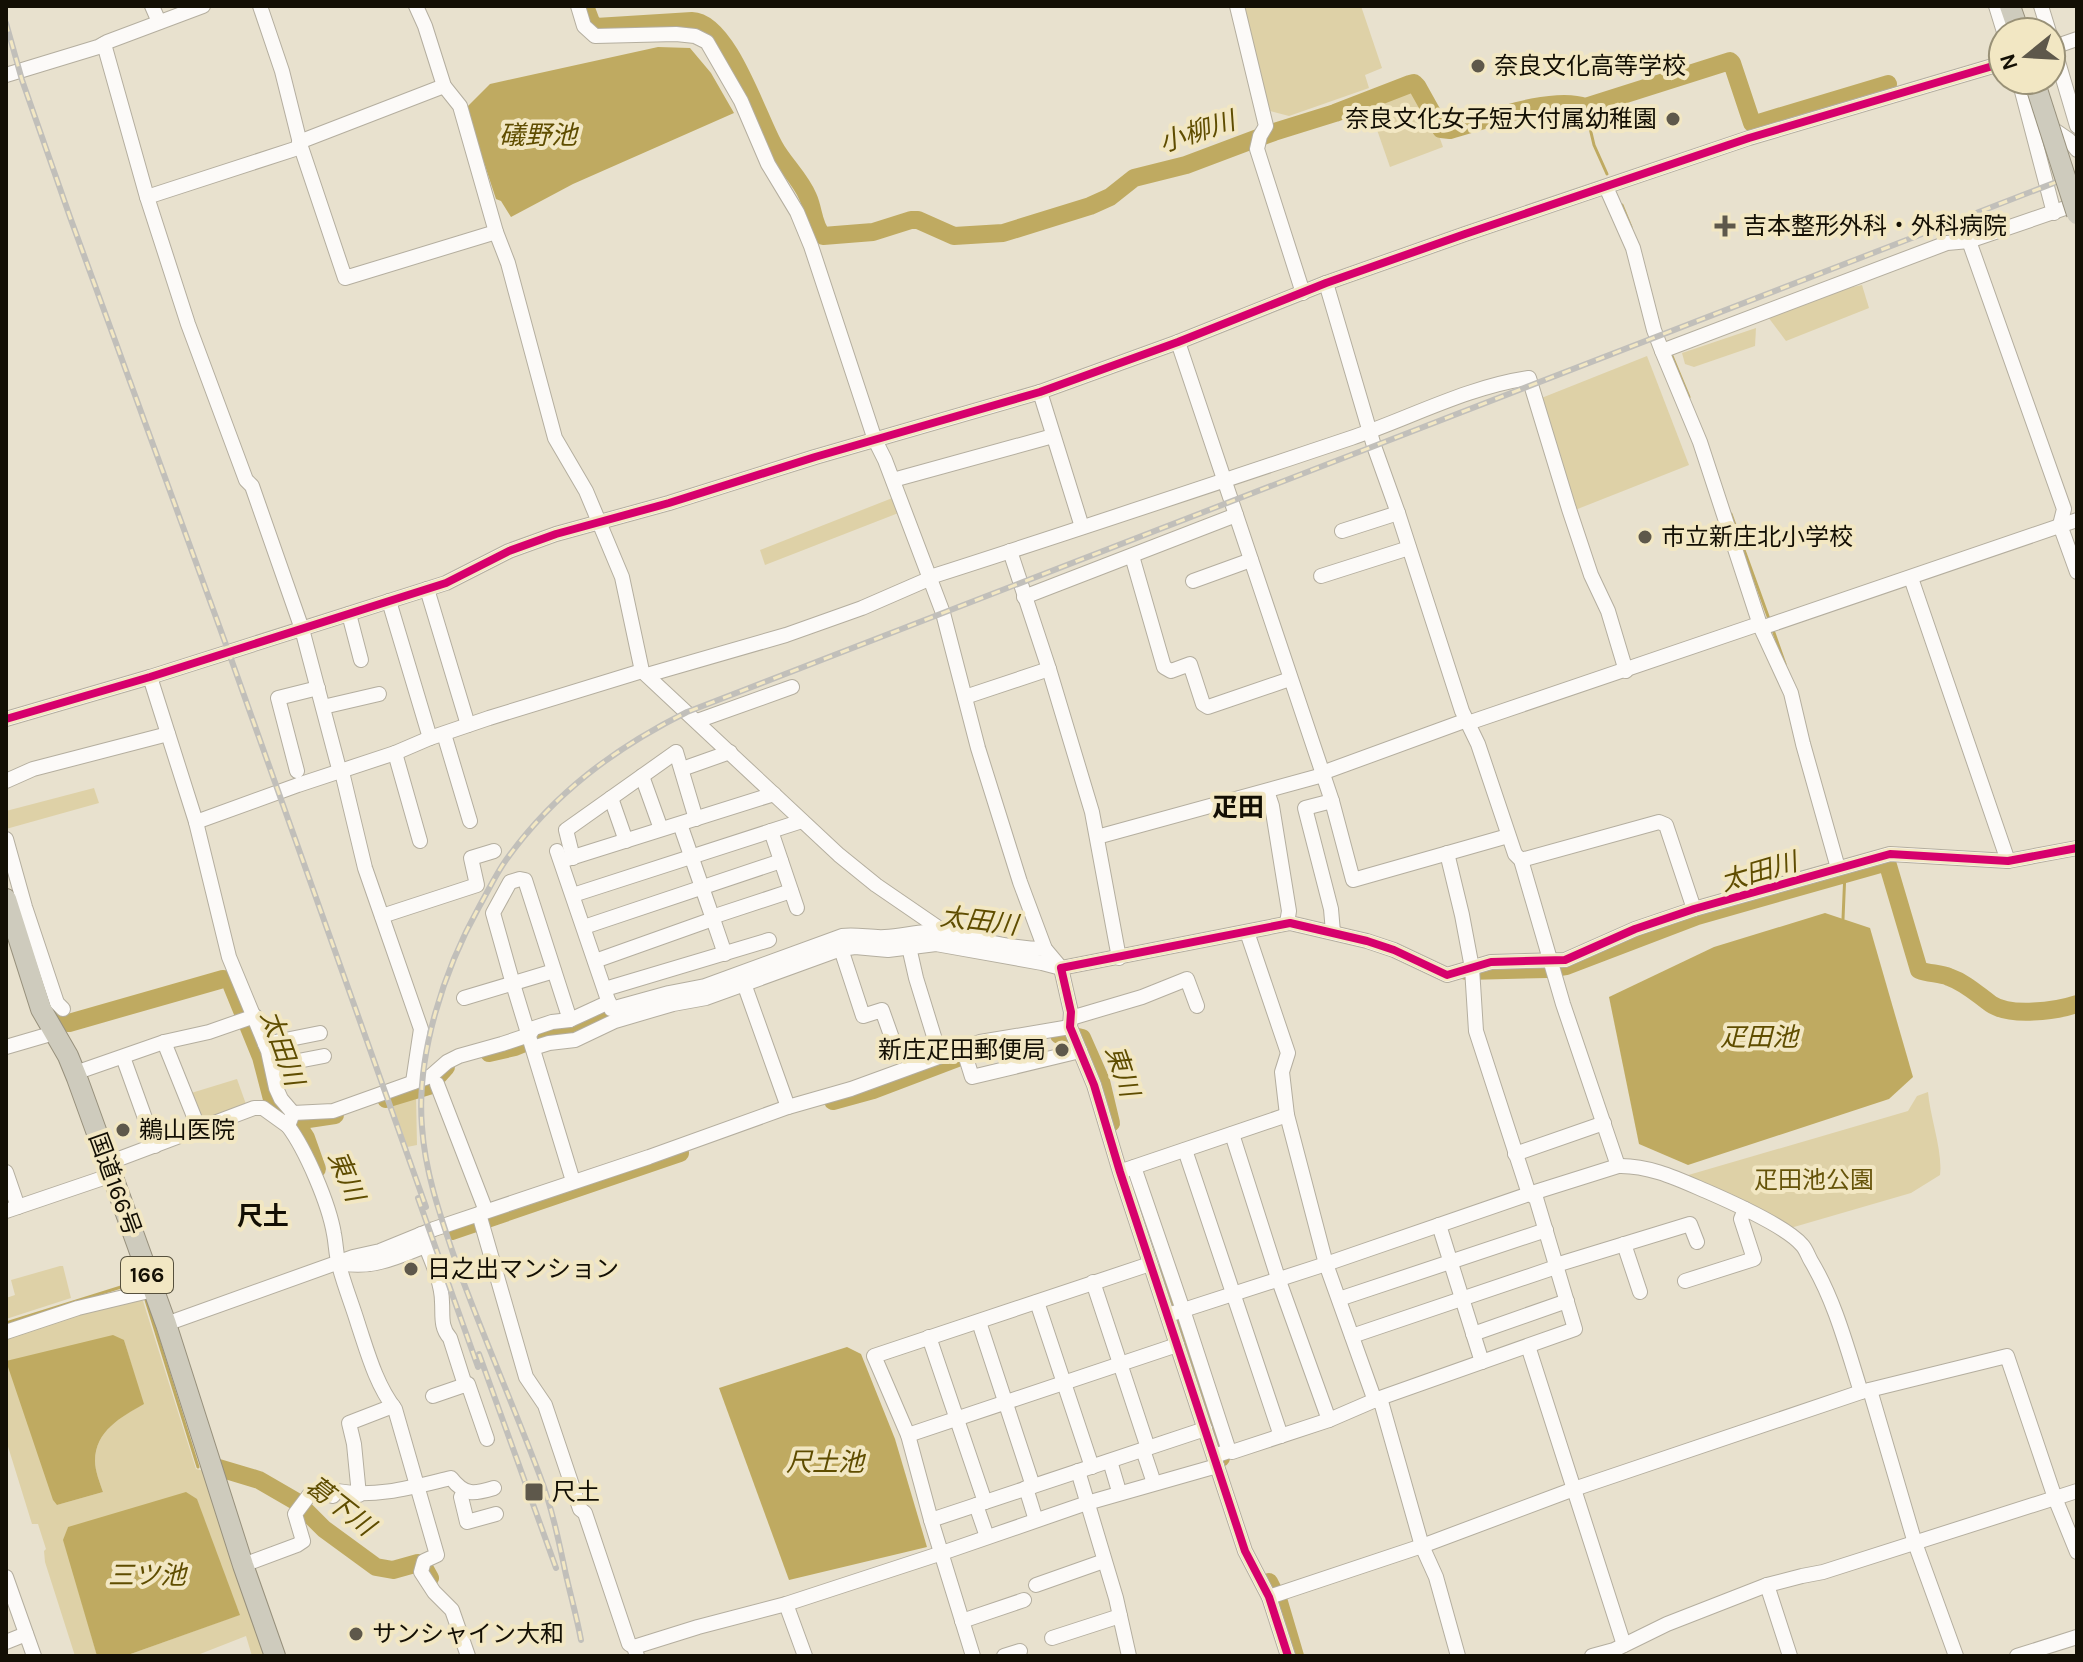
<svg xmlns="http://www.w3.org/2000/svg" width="2083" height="1662" font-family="Karla,'Noto Sans JP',sans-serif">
	<rect width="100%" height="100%" fill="#e8e1ce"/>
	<g fill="#ded1a7" fill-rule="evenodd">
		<path d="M1243,6H1361L1382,68L1365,75L1369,88L1289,116L1270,111Z"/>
		<path d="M1412,86L1416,90L1437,130L1443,147L1390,167L1368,104Z"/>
		<path d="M1862,285L1869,308L1786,341L1768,317L1840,290Z"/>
		<path d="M1756,328L1755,346L1694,367L1685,364L1682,353Z"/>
		<path d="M1647,356L1689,465L1575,510L1539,399Z"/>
		<path d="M895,497L901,512L765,565L760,550Z"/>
		<path d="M94,788L99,803L6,829V811Z"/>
		<path d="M237,1079L247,1107L200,1125L188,1094Z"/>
		<path d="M1928,1092C1930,1117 1943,1152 1940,1175L1911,1193L1787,1229L1685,1176L1908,1111L1917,1096Z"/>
		<path d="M416,1096L417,1145L407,1147L390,1099Z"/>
		<path d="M60,1266H63L71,1298L6,1319V1298L15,1295L11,1280Z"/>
		<path d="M137,1300L143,1301L196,1469L205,1471L266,1656H252L246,1636L195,1656H125L239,1615L68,1527L64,1540L97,1655L99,1656H75L45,1562L44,1551L46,1549L38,1524H32L6,1440V1338L72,1315ZM124,1340L143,1404C121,1417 95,1431 95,1461C95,1471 100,1483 103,1492L57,1505Z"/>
	</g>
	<g fill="#bfaa61">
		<path d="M658,47L690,48L711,73L734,113L573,184L511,217L501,201L496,199L466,108L490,84Z"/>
		<path d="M1825,913L1870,928L1913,1077L1889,1099L1688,1165L1639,1144L1609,997L1714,947Z"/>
		<path d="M113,1335L124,1340L144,1404C121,1417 95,1431 95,1461C95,1471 100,1483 103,1492L57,1505L53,1500L6,1361Z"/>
		<path d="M847,1347L861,1354L895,1439L927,1547L789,1580L719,1388Z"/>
		<path d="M186,1492L197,1499L240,1615L125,1656H97L63,1540L68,1527Z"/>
	</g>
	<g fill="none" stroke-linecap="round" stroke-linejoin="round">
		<g stroke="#bfaa61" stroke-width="3">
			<path d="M1585,107L1594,145L1607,174"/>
			<path d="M1622,205L1631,227"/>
			<path d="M1672,356L1689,397"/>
			<path d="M1731,514L1769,619"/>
			<path d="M1773,630L1785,664"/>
			<path d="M1843,919L1845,871"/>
			<path d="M146,1300L198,1467"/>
			<path d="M6,1323L137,1282"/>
		</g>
		<g stroke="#bfaa61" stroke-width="18">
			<path d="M585,6L591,22L596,27L692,21C728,22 758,118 774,146C783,163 800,178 808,197C814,210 813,226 823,236L873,232L911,220H918L954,236L1003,233L1090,206L1110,197L1134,178L1186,165L1274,132L1335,113L1410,84L1414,83L1417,86L1441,129L1450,130C1484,121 1553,95 1585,107L1730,61L1732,63L1752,123L1755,124L1888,84"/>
			<path d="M1466,971L1547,969L1566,966L1697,916L1887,862L1919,970C1929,974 1940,973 1949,977C1966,983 1977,994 1991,1004C2010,1017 2056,1011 2077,1004"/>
			<path d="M43,986L58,1019L69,1023L223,979L230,981L261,1057L273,1103L281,1114L295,1121L335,1115"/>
			<path d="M1059,1035L1065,1034L1082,1038L1101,1081L1111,1123"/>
			<path d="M489,1053L515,1047L537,1038L562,1036L613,1016"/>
			<path d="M386,1099L429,1086L446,1067"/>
			<path d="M833,1101L873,1090L981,1049L1026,1041"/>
			<path d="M295,1121L306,1138L317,1169"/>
			<path d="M452,1231L680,1153"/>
			<path d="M1161,1273L1221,1458"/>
			<path d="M219,1468L259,1480L297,1502L324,1529L376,1567L393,1570L418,1563L425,1569L430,1578"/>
			<path d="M1269,1582L1279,1602L1295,1656"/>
		</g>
		<g stroke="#b4ae9f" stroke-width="16">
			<g id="minor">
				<path d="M152,6L159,22"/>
				<path d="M260,6L282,71L301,147L345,278L496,232"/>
				<path d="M416,6L425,26L444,86L460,106L496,232L508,263L555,438L586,491L622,577L642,671L839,855L876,885L946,933"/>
				<path d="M578,6L584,26L595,36L676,34L695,36L707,42L741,101L768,164L797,212L811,246L875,440L885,460L943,613L978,748L1020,882L1045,949L1061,968L1071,1012L1070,1027L1094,1085L1120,1172L1245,1551L1269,1597L1288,1656"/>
				<path d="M1237,6L1266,126L1260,136L1257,149L1303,293"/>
				<path d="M1996,6L2004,32"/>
				<path d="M2041,6L2049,32"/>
				<path d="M2051,38L2077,126"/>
				<path d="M104,44L147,197L188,324L246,480L252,486L302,629L338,765L342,772L365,868L421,1029L413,1082"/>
				<path d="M2051,48L2077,39"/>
				<path d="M6,75L98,47L107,42L203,6"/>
				<path d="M2019,80L2054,213"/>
				<path d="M2047,125L2069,140L2077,150"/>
				<path d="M299,142L444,86"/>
				<path d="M1606,187L1633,248L1654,330L1662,351"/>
				<path d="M147,197L301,147"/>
				<path d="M1969,241L2064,509L2060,525L2077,572"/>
				<path d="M1326,283L1374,446L1398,513L1462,711L1478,744L1515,854L1521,860L1563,1004L1618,1166"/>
				<path d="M1178,342L1332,801L1353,880L1508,836"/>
				<path d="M1040,392L1082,527"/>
				<path d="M893,480L1053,436"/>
				<path d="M1342,531L1398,513"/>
				<path d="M1010,551L1049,669L1092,812L1119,958"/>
				<path d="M1132,556L1164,667L1171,671L1190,664L1203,704L1208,707L1290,679"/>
				<path d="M1321,576L1409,548"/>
				<path d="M930,577C1071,532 1211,485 1351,438C1410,418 1467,387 1529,378L1569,509L1591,575L1608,611L1626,671"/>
				<path d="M1911,578L2008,861"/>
				<path d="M1193,581L1251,560"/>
				<path d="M427,589L468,725"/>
				<path d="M1024,597L1236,515"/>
				<path d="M389,601L430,738"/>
				<path d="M349,614L361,660"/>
				<path d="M1761,628L2077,520"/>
				<path d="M647,675L786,635L862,608L931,578"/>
				<path d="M150,677L196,822L229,957L268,1051L276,1088L281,1099L293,1113"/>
				<path d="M965,697L1049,669"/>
				<path d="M323,707L379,694"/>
				<path d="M6,719L150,677L446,583L509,551L556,534L669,503L815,457L1040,392L1178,342L1326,283L1465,234L1749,138L2003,63"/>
				<path d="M697,721L792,687"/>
				<path d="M1468,723L1759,624"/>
				<path d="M444,734L470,821"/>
				<path d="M395,753L420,841"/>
				<path d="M682,769L730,752"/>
				<path d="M297,771L278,698L318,688"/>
				<path d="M1322,773L1467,720"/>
				<path d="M642,776L661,829"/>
				<path d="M6,781L33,769L168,734"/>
				<path d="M1267,791L1272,806L1289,911L1287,923"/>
				<path d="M611,798L626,841"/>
				<path d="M1332,801L1305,808L1331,909L1333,932"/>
				<path d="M196,822L298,785L395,753L430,738L489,718L642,671"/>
				<path d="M771,831L797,908"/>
				<path d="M1097,837L1323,775"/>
				<path d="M6,839L25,907L57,1003L63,1009"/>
				<path d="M557,851L611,1009L669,993L705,986L842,936C857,934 871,938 885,937C906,936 926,929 947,933C980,939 1010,949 1045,949"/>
				<path d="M1447,853L1462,915L1472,968L1476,1031L1529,1194L1618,1166C1649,1165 1678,1179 1706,1191C1729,1201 1786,1226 1802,1245C1806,1249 1808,1256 1811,1261C1835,1301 1847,1348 1861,1392"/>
				<path d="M573,858L566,830L676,752L696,819"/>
				<path d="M564,860L774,794"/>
				<path d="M1521,860L1659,822L1666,825L1694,909"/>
				<path d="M1838,868L1803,744L1791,693L1761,628L1700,442L1662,351L1947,243L1969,241L2077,204"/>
				<path d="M573,895L802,821"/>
				<path d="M382,916L477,885L471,858L494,851"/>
				<path d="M712,917L791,891"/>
				<path d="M713,919L725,954"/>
				<path d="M584,927L781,861"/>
				<path d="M1247,932L1288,1053L1282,1072L1287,1115L1326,1264L1375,1401"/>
				<path d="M909,947L916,978L940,1056"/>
				<path d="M841,949L863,1016L882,1010L898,1055"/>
				<path d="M595,961L713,919L680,824"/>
				<path d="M742,978L788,1107"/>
				<path d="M605,989L769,940"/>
				<path d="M464,998L554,971"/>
				<path d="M1071,1018L1142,997L1187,979L1197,1006"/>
				<path d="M570,1020L525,880L520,879L510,882L493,913L513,984L573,1181"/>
				<path d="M164,1042L199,1129"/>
				<path d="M265,1044L320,1033"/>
				<path d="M6,1047L54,1033"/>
				<path d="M533,1048L549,1043L575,1040L615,1021L673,1004L706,998L841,949L855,947L888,950L936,944L1042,963L1061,968L1290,923L1367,941L1394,950L1447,975L1491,962L1565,960L1635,929L1694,909L1890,854L2008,861L2077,848"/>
				<path d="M963,1048L972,1077L1080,1051"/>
				<path d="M123,1057L155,1146"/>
				<path d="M272,1066L324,1056"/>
				<path d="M75,1073L164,1042L209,1032L255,1016"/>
				<path d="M437,1084L486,1211"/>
				<path d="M293,1113L288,1126C306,1150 329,1204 334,1234C336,1244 336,1255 339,1265C344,1285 352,1304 358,1324C368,1354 376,1384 395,1409L437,1555L424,1561L421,1572L434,1592L452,1610L468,1656"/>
				<path d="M293,1113L333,1111L431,1076L447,1062L459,1056L502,1044L529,1035L534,1028L552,1022L570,1020L609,1002"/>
				<path d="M1232,1134L1278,1278L1329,1420"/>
				<path d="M1185,1150L1281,1436"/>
				<path d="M1515,1154L1604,1123"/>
				<path d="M108,1163L254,1108H263L288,1126"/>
				<path d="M1134,1167L1183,1310L1229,1451"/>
				<path d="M1125,1170L1287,1115"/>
				<path d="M6,1172L18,1207"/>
				<path d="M6,1211L112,1175"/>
				<path d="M479,1214L526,1377L545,1405L580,1509L585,1513L629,1644L634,1647L637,1656"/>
				<path d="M1439,1225L1482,1362"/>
				<path d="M421,1234C428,1254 442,1280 442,1302C443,1315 440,1327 450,1338L465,1385"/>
				<path d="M1624,1244L1640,1292"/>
				<path d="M342,1263C370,1270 400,1256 425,1246"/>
				<path d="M1556,1265L1690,1224L1697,1242"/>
				<path d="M1685,1281L1754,1259L1741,1219L1745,1209"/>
				<path d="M1093,1282L1148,1448"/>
				<path d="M1339,1299L1546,1230"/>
				<path d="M1037,1302L1092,1467"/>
				<path d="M1168,1315L1326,1264L1529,1194L1536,1198L1575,1329L1380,1398L1329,1420L1232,1452L1229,1451L1214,1456"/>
				<path d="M979,1322L1033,1486"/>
				<path d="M166,1324L353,1257L380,1251L434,1229L649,1157L788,1107L851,1089L980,1042L1070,1027"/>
				<path d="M6,1332L78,1308L153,1290"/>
				<path d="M1473,1334L1567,1301"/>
				<path d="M1352,1336L1556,1267"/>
				<path d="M929,1337L985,1502"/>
				<path d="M1528,1346L1624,1645"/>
				<path d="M1870,1390L1915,1543L1956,1656"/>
				<path d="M433,1396L468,1384L487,1439"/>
				<path d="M1380,1398L1422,1546L1436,1577L1458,1656"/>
				<path d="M908,1435L1177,1345"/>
				<path d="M1143,1450L1152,1477"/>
				<path d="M1110,1461L1118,1488"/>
				<path d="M1078,1471L1116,1598L1129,1656"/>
				<path d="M1026,1488L1034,1514"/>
				<path d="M464,1492L461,1497L467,1522L496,1514"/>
				<path d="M359,1495L354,1444L349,1423L393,1406"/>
				<path d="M976,1505L985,1531"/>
				<path d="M931,1520L1205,1429"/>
				<path d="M243,1565L297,1545L303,1541L295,1514L310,1494L319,1492L333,1496L337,1491C376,1498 413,1487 451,1478C465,1496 474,1494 494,1488"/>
				<path d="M6,1577L34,1656"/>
				<path d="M1036,1585L1104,1561"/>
				<path d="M1767,1585L1790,1656"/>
				<path d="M1269,1597L1422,1546L1574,1489L1861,1392L2007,1356L2055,1498L2077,1552"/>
				<path d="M786,1604L805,1656"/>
				<path d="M962,1621L1024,1600"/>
				<path d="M1052,1638L1120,1616"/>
				<path d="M6,1642L26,1634"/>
				<path d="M634,1647L698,1627L786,1604L942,1553L1087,1503L1217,1466"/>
				<path d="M973,1656L931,1520L908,1435L874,1356L1150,1264"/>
				<path d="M1004,1656L1020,1651"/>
				<path d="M1592,1656L1614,1650L1667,1624L1767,1585L1802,1576L1823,1572L2077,1491"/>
				<path d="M2017,1656L2077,1637"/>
			</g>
		</g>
		<g stroke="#97907c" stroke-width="22">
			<g id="highway">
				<path d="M2010,6L2019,32"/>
				<path d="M6,899L41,1009L68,1056L77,1078L166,1324L243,1565L275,1656"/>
			</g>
		</g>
		<use href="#minor" stroke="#fcfaf8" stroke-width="14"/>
		<use href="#highway" stroke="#cecbbd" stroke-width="20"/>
		<g stroke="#c1bfba" stroke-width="6">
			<g id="rail">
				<path d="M6,23L22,80L70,217L229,653L426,1207"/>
				<path d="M418,1198L478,1367"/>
				<path d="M479,1354L556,1568"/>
				<path d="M581,1640C577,1618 571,1597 566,1575C559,1542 552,1508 540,1476C513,1404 482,1334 456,1262C441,1218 425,1173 422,1127C416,1055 444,970 479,907C488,891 496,874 506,860C554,793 615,748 687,712L2077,174"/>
			</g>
		</g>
		<use href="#rail" stroke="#f2e7c3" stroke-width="3" stroke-dasharray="9" stroke-linecap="butt"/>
		<g stroke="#97907c" stroke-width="22" stroke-linecap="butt">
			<path id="highway-bridge" d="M2034,80L2077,214"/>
		</g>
		<use href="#highway-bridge" stroke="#cecbbd" stroke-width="20"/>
		<g stroke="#f2e7c3" stroke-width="13">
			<g id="cycleway">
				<path d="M6,719L150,677L446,583L509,551L556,534L669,503L815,457L1040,392L1178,342L1326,283L1465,234L1749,138L2003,63"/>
				<path d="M1288,1656L1269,1597L1245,1551L1120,1172L1094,1085L1070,1027L1071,1012L1061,968L1290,923L1367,941L1394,950L1447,975L1491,962L1565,960L1635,929L1694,909L1890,854L2008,861L2077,848"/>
			</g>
		</g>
		<use href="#cycleway" stroke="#d6006c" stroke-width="8"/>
	</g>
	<g fill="#5e584b" stroke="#f2e7c3" stroke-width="3">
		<circle cx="1478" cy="66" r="8"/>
		<circle cx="1673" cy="119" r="8"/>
		<path d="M1721 214h8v8h8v8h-8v8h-8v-8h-8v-8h8z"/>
		<circle cx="1645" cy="537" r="8"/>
		<circle cx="1062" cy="1050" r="8"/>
		<circle cx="123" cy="1130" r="8"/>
		<circle cx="411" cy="1269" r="8"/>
		<rect x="524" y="1482" width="20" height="20" rx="4"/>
		<circle cx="356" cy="1634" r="8"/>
	</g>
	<g text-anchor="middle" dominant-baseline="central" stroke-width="8" stroke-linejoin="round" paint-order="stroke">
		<rect fill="#f2e7c3" stroke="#56503d" stroke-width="2" x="121" y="1257" width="52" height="36" rx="6"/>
		<g font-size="22" font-weight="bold" fill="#130f04">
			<text x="147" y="1275">166</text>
		</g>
		<g font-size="24" fill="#130f04" stroke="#f2e7c3" text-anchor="start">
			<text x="1494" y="66">奈良文化高等学校</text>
			<text x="1657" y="119" text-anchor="end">奈良文化女子短大付属幼稚園</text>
			<text x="1743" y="226">吉本整形外科・外科病院</text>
			<text x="1661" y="537">市立新庄北小学校</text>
			<text x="1046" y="1050" text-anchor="end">新庄疋田郵便局</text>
			<text x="139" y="1130">鵜山医院</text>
			<text x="427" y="1269">日之出マンション</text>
			<text x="552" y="1492">尺土</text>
			<text x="372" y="1634">サンシャイン大和</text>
		</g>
		<g font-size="24" fill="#66540a" stroke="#f2e7c3">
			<text x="1814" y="1180">疋田池公園</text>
		</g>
		<g font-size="24" fill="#130f04" stroke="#f2e7c3">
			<text transform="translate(115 1184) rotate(70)">国道166号</text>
		</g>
		<g font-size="26" font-style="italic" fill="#5f4d00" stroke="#f2e7c3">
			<text transform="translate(1197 132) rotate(-18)">小柳川</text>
			<text x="538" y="135">礒野池</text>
			<text transform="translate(1759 872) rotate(-16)">太田川</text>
			<text transform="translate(979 921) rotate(7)">太田川</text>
			<text x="1759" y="1037">疋田池</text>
			<text transform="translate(282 1048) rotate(70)">太田川</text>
			<text transform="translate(1122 1071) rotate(71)">東川</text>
			<text transform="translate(346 1176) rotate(67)">東川</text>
			<text x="825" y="1462">尺土池</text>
			<text transform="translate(340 1506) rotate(38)">葛下川</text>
			<text x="147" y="1575">三ツ池</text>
		</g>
		<g font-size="26" font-weight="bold" fill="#130f04" stroke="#f2e7c3">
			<text x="1238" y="807">疋田</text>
			<text x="263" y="1216">尺土</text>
		</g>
	</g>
	<rect width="2083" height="1662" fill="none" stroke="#130f04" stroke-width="16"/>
	<g transform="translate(2027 56) rotate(252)"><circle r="38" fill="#f2e7c3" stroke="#999177" stroke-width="2"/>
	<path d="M0-6L14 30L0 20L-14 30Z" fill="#5e584b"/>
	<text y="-12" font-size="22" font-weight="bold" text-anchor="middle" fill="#130f04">N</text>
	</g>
</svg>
